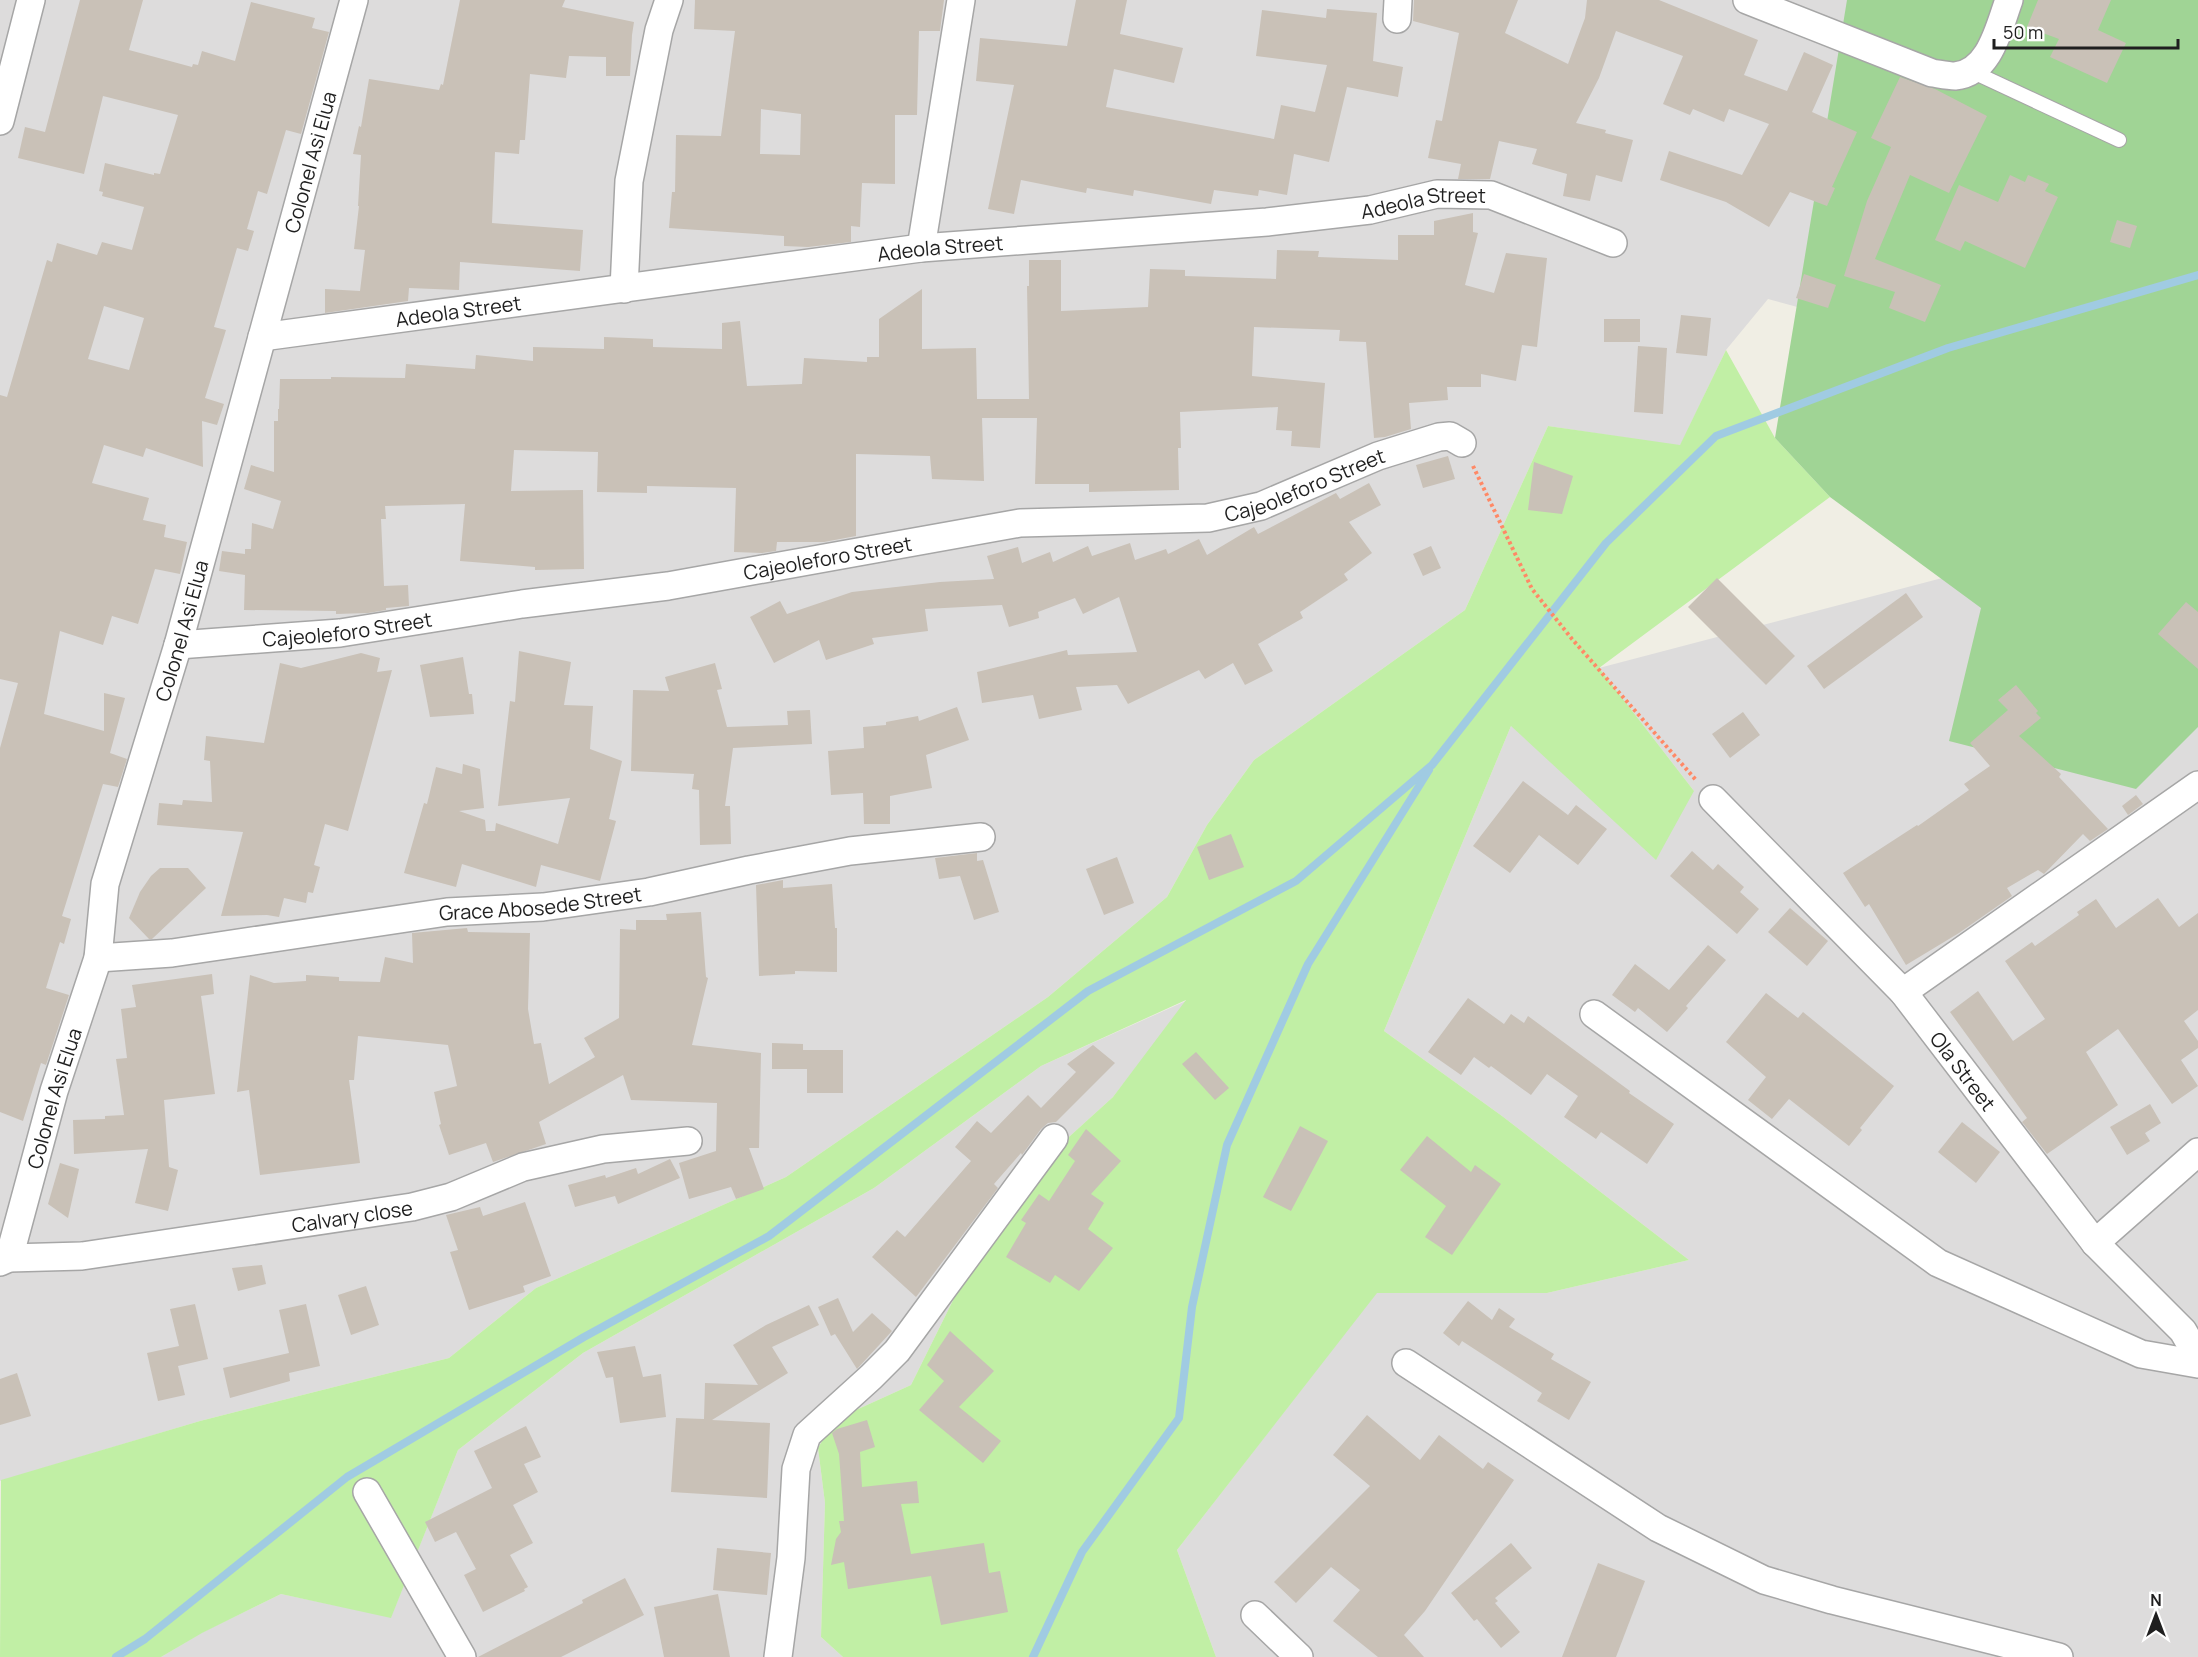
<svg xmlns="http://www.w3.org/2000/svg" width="2198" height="1657" font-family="Manrope,sans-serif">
	<rect width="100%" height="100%" fill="#f0eee4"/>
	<g fill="#dddcdc">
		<path d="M0,0H2198L1997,361L1768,299L1726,350L1680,446L1548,426L1465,610L1254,760L1207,825L1167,897L1048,997L786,1177L536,1288L449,1358L200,1421L0,1481Z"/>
		<path d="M2198,511V1657H1216L1177,1550L1377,1292L1547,1293L1689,1260L1502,1116L1384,1031L1511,726L1694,791L1599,668Z"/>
		<path d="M1188,1000L1113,1097L1038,1165L975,1256L911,1385L834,1420L818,1448L825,1503L821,1637L843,1657H161L201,1633L281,1594L391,1617L458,1450L583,1353L874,1188L1041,1066Z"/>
	</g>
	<path fill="#c1efa5" d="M1726,350L1775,438L1830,497L1599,668L1694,791L1656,860L1511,726L1384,1031L1502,1116L1689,1260L1547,1293H1377L1177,1550L1216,1657H843L821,1637L825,1503L818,1448L834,1420L911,1385L975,1256L1038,1165L1113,1097L1186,1000L1041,1066L874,1188L583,1353L458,1450L391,1618L281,1594L202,1633L161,1657H0L1,1480L200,1421L449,1358L536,1288L786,1177L1048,997L1167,897L1207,825L1254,760L1465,610L1548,426L1680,445Z"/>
	<path fill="#a0d495" d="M1847,0H2198V727L2136,789L1949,741L1981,608L1830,497L1775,438Z"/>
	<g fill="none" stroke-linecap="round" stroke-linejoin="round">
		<g stroke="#a0cbe2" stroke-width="8">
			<path d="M116,1657L145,1639L347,1477L584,1337L769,1236L1088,991L1296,881L1432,765L1606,543L1716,436L1948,348L2198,275"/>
			<path d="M1033,1657L1082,1552L1179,1418L1192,1307L1227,1145L1308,964L1429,770"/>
		</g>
	</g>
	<g fill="#c9c1b7" fill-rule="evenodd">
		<path d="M80,0H143L129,50L192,67L193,64L198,65L202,51L235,61L251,2L315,18L312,28L329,32L301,134L286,130L267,194L258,191L247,229L254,231L248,251L237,248L214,327L226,330L205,398L224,404L217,425L202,421L203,467L146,448L143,457L104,445L92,483L149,498L143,520L166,525L164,537L187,542L180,574L155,569L138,624L112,616L103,645L60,631L44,714L104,731V693L125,698L110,753L127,759L118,787L103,784L62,916L71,919L64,944L60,942L46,988L69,995L46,1065L41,1063L23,1121L0,1112V748L18,683L0,679V395L7,397L47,260L52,262L57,243L97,255L102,242L132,250L144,207L102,196L103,192L99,191L105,163L154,175V173L160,174L178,115L103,96L84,174L18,158L25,127L45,132ZM104,306L144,318L129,370L88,359Z"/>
		<path d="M460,0H565L562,7L634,22L632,35L630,76H606V57L569,56L566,78L530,74L525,140H520L519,154L495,152L492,223L583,230L580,271L460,262L459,290L409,288L408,301L325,313V289L360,291L365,250L354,249L359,206H358L361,155L353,154L359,126L361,127L369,79L439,90L441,84L443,85Z"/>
		<path d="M695,0H944L940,31H919L917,115H895V184L862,183L860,227L851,226V242L808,247L784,246V236L669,228L672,192H675L676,135L721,136L735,31L694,29ZM761,109L801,114L800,155L760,154Z"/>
		<path d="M1076,0H1127L1120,34L1183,48L1174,83L1114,69L1106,107L1274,139L1281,105L1315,112L1327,65L1256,56L1262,10L1326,18L1327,9L1377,13L1373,61L1403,67L1398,97L1347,87L1329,162L1294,154L1287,195L1259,190L1258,196L1214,190L1211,204L1134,190L1133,196L1087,188L1086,193L1021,180L1014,214L988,209L1014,85L976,81L980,38L1067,46Z"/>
		<path d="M1414,0H1518L1505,33L1568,64L1585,18L1587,0H1659L1758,40L1744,75L1787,91L1804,52L1833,65L1812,112L1857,132L1832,187L1835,188L1827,206L1790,192L1769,227L1726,202L1660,180L1669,151L1742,175L1769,124L1729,109L1724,122L1693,109L1690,115L1663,104L1683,56L1616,31L1599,78L1576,123L1606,130L1605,133L1633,140L1622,182L1596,175L1590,201L1563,196L1567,174L1532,164L1537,149L1499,141L1490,179H1458L1461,164L1428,158L1436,120L1442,121L1459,33L1413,21Z"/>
		<path d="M2038,0H2111L2098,30L2126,43L2107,83L2050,57L2059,39L2027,27Z"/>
		<path d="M1900,77L1935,89L1987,116L1949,193L1910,175L1875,259L1941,285L1925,322L1889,308L1895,292L1844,276L1867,201L1891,147L1871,138Z"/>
		<path d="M2010,175L2025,182L2028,175L2049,184L2045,191L2058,197L2025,268L1965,241L1960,251L1935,240L1959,185L1998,202Z"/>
		<path d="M1473,213V232L1478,233L1465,285L1494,293L1506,253L1547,258L1537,347L1522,345L1516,381L1481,374V387H1447L1448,400L1409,403L1411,429L1385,437L1374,438L1366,342L1339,341L1340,330L1254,327L1252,376L1325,383L1320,448L1291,446L1292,431L1276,430L1278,407L1180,412L1181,448H1178L1179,490L1089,492V484H1035L1037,418H982L984,481L932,479L930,456L856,454V536L824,542H777L776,551L762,553L734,552L736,488L647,486V493L597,492L598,452L514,450L511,491L583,490L584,569L535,570V567L460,561L465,504L385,506L386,519H381L384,586L408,585L409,606L386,608V610L368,613L336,614V611L244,610L245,575L219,571L222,551L245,554V549H251L252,523L273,529L281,501L244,489L251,465L274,472V421H278V409H279L280,379H331V377L405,378L406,364L475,369L476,355L533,361V347L604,349V337L653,339V347L722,349V323L740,321L747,386L802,384L804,358L867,362V357H879V319L922,289V349L976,348L977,399H1029L1027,286H1029V260H1061V311L1148,307L1150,269L1185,270V276L1276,279L1277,250L1319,251L1318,257L1398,260V235H1434V221Z"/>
		<path d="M2117,220L2137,226L2130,248L2110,242Z"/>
		<path d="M1804,274L1836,285L1828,308L1796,298Z"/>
		<path d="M1681,315L1711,318L1707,356L1676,353Z"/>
		<rect x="1604" y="319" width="36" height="23"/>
		<path d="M1638,346L1667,348L1663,414L1634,412Z"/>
		<path d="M1448,456L1455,479L1423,488L1416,465Z"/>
		<path d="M1534,462L1573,476L1562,514L1528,510Z"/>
		<path d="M1369,483L1381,505L1349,522L1372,553L1344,574L1348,580L1300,612L1303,618L1258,644L1273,671L1245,685L1233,663L1205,679L1199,670L1128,704L1117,685L1076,687L1082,710L1039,719L1033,695L982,703L977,672L1067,650L1068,655L1137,652L1119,597L1083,614L1075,598L1038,612L1039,618L1009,627L1002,605L925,609L928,631L872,638L874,644L826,660L819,640L774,663L750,617L780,601L787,614L852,592L940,582L994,579L987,556L1018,547L1022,563L1050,552L1053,562L1088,546L1092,556L1130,543L1135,560L1166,549L1168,554L1199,539L1207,555L1254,527L1258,534L1336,493L1340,499Z"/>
		<path d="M1431,546L1441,568L1423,576L1413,554Z"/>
		<path d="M1717,578L1795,656L1766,685L1688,607Z"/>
		<path d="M1906,593L1923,617L1824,689L1807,666Z"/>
		<path d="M2186,602L2198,612V669L2158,634Z"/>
		<path d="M519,651L571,662L564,705L593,706L590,749L622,761L609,819L616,821L600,881L541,865L536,887L462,864L456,887L404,873L424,803L427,804L436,767L462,774L463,764L480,769L484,808L459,811L485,820L486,831H495L496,823L558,844L570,798L498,806L510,701L515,702Z"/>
		<path d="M361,653L380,658L377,672L392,670L348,831L325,824L314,865L320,867L313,893L308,892L306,903L284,898L279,917L267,915L221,916L243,832L157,825L159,803L182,805L183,800L212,802L210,761L204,760L206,736L264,743L280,663L301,668Z"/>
		<path d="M463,657L469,694H472L474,714L430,717L420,665Z"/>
		<path d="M715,663L722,689L717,690L727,727L788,725L787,711L810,710L812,744L733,748L725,806H730L731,844L700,845L699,790L692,789L694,774L631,771L633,690L669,691L665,677Z"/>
		<path d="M2016,685L2038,711L2036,713L2041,718L2019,736L2061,774L2059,777L2108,829L2090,841L2083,834L2044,874L2038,870L2007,888L2012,896L1959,933L1906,965L1869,904L1865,907L1843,873L1917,825L1918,826L1969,790L1964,784L1990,766L1970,743L2008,710L1998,700Z"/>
		<path d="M957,707L969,740L926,755L932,788L890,796V824H864L863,793L831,795L828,751L864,748L863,727L886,725V722L918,716L919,721Z"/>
		<path d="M1743,712L1760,735L1730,758L1712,734Z"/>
		<path d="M1523,781L1568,815L1576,805L1607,829L1578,865L1539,835L1510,873L1473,846Z"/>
		<path d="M2136,795L2143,804L2128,815L2122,806Z"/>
		<path d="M1231,834L1244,867L1209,880L1197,847Z"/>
		<path d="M1692,851L1713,870L1718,864L1744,887L1740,892L1759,909L1737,934L1670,876Z"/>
		<path d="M977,853V861L983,860L999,912L974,920L960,876L939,879L935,858Z"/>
		<path d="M1117,857L1134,903L1104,915L1086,869Z"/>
		<path d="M160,868H188L206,888L152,939H149L129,918L140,892L151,876Z"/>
		<path d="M783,880V888L832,884L835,928H837V972L795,971V974L759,976L756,885Z"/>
		<path d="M2158,898L2179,927L2198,913V1010L2184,1021L2198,1041V1048L2181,1060L2198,1086L2172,1104L2118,1029L2086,1052L2118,1105L2047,1154L2022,1122L2027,1118L1950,1012L1978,991L2013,1041L2045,1019L2005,961L2032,942L2035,946L2079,915L2077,912L2096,899L2116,928Z"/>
		<path d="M1790,908L1828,941L1807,966L1768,932Z"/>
		<path d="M701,912L706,977L708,978L692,1045L761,1053L759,1148H749L764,1189L736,1199L731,1187L689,1199L679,1163L716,1151L717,1103L631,1100L623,1075L539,1122L546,1144L493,1162L486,1143L449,1155L439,1125L441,1124L434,1092L457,1086L448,1045L358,1036L354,1080H349L360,1163L260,1175L249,1090L237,1092L250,975L274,983L306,981V975L339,977V981L380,982L385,957L413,963L412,933L467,928L468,932L530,933L528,1009L534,1044L541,1043L549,1084L595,1057L584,1038L619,1018L620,929L636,930V920H667L666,914Z"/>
		<path d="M1708,945L1726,960L1686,1006L1688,1008L1667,1032L1638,1008L1635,1012L1612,995L1635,964L1669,990Z"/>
		<path d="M212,974L214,994L201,996L215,1094L164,1100L169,1167L178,1170L168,1211L135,1203L148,1149L74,1154L73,1120L105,1119V1116L124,1115L116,1059L127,1058L121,1009L136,1007L132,985Z"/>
		<path d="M1766,993L1798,1018L1803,1012L1894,1086L1860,1128L1862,1130L1849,1146L1789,1099L1772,1119L1748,1100L1766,1077L1726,1042Z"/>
		<path d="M1468,998L1504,1024L1511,1014L1524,1023L1528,1016L1630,1091L1629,1093L1674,1124L1647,1164L1601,1132L1596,1139L1564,1117L1578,1096L1547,1074L1531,1095L1491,1066L1489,1068L1474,1057L1461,1075L1428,1052Z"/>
		<path d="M772,1043L803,1044V1050H843V1093H807V1069H772Z"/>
		<path d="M1093,1045L1115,1063L1056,1122L1048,1123L1041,1129L1022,1155L1021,1153L994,1184L998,1188L916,1297L872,1257L897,1230L905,1237L971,1161L955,1147L977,1121L991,1133L1028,1095L1041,1108L1076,1072L1067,1064Z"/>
		<path d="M1196,1052L1229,1088L1215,1100L1182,1064Z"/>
		<path d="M2150,1104L2161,1123L2145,1133L2150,1141L2127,1155L2110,1127Z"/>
		<path d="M1962,1122L2000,1152L1976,1183L1938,1152Z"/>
		<path d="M1300,1126L1328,1141L1291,1211L1263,1197Z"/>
		<path d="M1086,1129L1121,1161L1091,1194L1104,1203L1088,1229L1113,1248L1079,1291L1055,1275L1050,1283L1006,1257L1026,1223L1021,1220L1039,1194L1049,1201L1075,1161L1068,1155Z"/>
		<path d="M1427,1136L1471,1172L1475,1165L1501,1184L1452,1255L1425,1237L1446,1206L1400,1170Z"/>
		<path d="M670,1159L680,1178L618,1204L615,1196L575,1207L568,1185L605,1175L606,1178L636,1168L638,1174Z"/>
		<path d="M60,1163L79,1169L68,1218L48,1204Z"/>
		<path d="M525,1202L551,1276L523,1286L525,1292L469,1310L450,1252L458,1250L446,1215L480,1207L483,1216Z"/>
		<path d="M262,1265L266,1284L238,1291L232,1268Z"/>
		<path d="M366,1286L379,1325L351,1335L338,1295Z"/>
		<path d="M838,1298L853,1332L872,1313L892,1331L857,1369L835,1334L831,1336L818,1307Z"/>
		<path d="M1468,1301L1492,1320L1499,1308L1515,1319L1509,1327L1554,1354L1551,1359L1591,1382L1569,1420L1537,1401L1542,1393L1462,1341L1459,1346L1443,1333Z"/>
		<path d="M195,1304L208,1359L178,1366L185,1395L158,1401L147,1353L179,1346L170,1309Z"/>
		<path d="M306,1304L320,1366L289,1373L290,1381L230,1398L223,1368L289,1353L279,1310Z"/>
		<path d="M809,1305L819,1325L772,1347L788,1373L712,1420L770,1423L767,1498L671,1492L676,1418L704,1419L705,1383L758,1385L733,1345L766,1325Z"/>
		<path d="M950,1331L994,1371L959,1407L1001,1441L983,1463L919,1410L944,1381L927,1365Z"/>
		<path d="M635,1346L643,1377L661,1374L666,1417L620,1423L613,1377L606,1378L597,1352Z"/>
		<path d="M17,1373L31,1416L0,1425V1379Z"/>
		<path d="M1367,1415L1420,1460L1439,1435L1483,1469L1488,1462L1514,1480L1425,1611L1404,1635L1424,1657H1378L1333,1621L1360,1590L1331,1567L1296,1603L1274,1582L1370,1486L1333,1455Z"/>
		<path d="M867,1420L875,1447L860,1452L862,1487L917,1481L919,1503L901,1504L911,1554L984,1543L989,1573L1000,1571L1008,1612L941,1625L931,1576L848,1589L844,1562L831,1565L836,1539L841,1532L839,1521H844L839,1454L832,1433L837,1429Z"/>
		<path d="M526,1426L541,1457L524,1464L538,1492L513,1505L533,1543L510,1555L528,1587L524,1589L525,1591L483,1612L464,1575L476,1569L456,1532L435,1542L425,1522L492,1488L474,1451Z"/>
		<path d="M1511,1543L1532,1568L1495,1598L1498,1601L1495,1603L1520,1632L1501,1648L1477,1619L1474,1621L1451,1593Z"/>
		<path d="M717,1548L771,1553L767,1595L713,1590Z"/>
		<path d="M1598,1563L1645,1581L1616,1657H1562Z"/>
		<path d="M625,1578L644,1615L561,1657H478L583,1603L582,1600Z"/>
		<path d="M718,1594L730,1657H664L654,1607Z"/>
	</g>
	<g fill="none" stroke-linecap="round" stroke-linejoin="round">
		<g stroke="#a6a6a6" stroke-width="16">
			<path id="service" d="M1971,71L2119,140"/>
		</g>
		<g stroke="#a6a6a6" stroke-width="30">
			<g id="minor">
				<path d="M1747,0L1932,73C1939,74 1948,76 1955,76C1990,73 1999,27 2009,0"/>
				<path d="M1397,19L1398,0"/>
				<path d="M0,121L31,0"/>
				<path d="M921,248L961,0"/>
				<path d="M624,289L629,181L659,30L669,0"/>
				<path id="s1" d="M262,337L921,248L1267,222L1370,210L1437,194L1491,195L1613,243"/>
				<path id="s2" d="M178,645L340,633L522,604L668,586L1020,523L1208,518L1261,506L1378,456L1439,437L1450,436L1462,443"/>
				<path id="s3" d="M1713,799L1903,992L2095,1243L2183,1331L2198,1357"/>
				<path id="s4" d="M98,958L172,953L447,912L543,907L649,892L749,870L850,851L981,837"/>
				<path d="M1903,992L2198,785"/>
				<path d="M1594,1014L1938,1263L2141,1354L2198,1364"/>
				<path d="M2095,1243L2198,1152"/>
				<path id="s5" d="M9,1258L54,1091L98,958L105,884L178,645L354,0"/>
				<path id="s6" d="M0,1262L9,1258L82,1256L412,1207L451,1197L523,1167L603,1149L688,1141"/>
				<path d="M1406,1363L1658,1528L1764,1580L1832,1600L2059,1657"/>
				<path d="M367,1492L462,1657"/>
				<path d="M1255,1615L1299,1657"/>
				<path d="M778,1657L791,1558L796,1469L807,1435L871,1377L897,1351L1054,1138"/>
			</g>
		</g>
		<path stroke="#ff8966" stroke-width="4" stroke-dasharray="3 3" stroke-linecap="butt" d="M1473,466L1532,589L1572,639L1696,780"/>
		<use href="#service" stroke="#fff" stroke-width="14"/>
		<use href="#minor" stroke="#fff" stroke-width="27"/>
	</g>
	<g text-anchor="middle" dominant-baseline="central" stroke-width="4.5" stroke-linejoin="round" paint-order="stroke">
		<g font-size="20" fill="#1f1f1f" stroke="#fff">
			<text stroke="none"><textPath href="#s5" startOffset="1138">Colonel Asi Elua</textPath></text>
			<text stroke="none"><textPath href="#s1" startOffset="1170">Adeola Street</textPath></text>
			<text stroke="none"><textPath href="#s1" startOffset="684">Adeola Street</textPath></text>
			<text stroke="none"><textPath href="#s1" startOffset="198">Adeola Street</textPath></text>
			<text stroke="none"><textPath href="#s2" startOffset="1142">Cajeoleforo Street</textPath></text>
			<text stroke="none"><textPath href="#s2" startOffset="656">Cajeoleforo Street</textPath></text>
			<text stroke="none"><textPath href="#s2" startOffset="170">Cajeoleforo Street</textPath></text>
			<text stroke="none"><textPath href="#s5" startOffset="652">Colonel Asi Elua</textPath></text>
			<text stroke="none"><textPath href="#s4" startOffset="446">Grace Abosede Street</textPath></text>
			<text stroke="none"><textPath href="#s3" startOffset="370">Ola Street</textPath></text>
			<text stroke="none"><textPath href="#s5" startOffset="166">Colonel Asi Elua</textPath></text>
			<text stroke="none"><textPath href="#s6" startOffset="356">Calvary close</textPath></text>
		</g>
	</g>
	<g transform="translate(2156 1615)" stroke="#ffffff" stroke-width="4.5" paint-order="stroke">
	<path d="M0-4.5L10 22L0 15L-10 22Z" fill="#1f1f1f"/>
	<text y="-9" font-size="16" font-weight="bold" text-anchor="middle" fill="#1f1f1f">N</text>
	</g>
	<path d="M1994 39v9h184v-9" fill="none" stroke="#1f1f1f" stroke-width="3"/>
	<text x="2003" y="39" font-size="18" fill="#1f1f1f" stroke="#ffffff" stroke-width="4.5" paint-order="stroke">50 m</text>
</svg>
